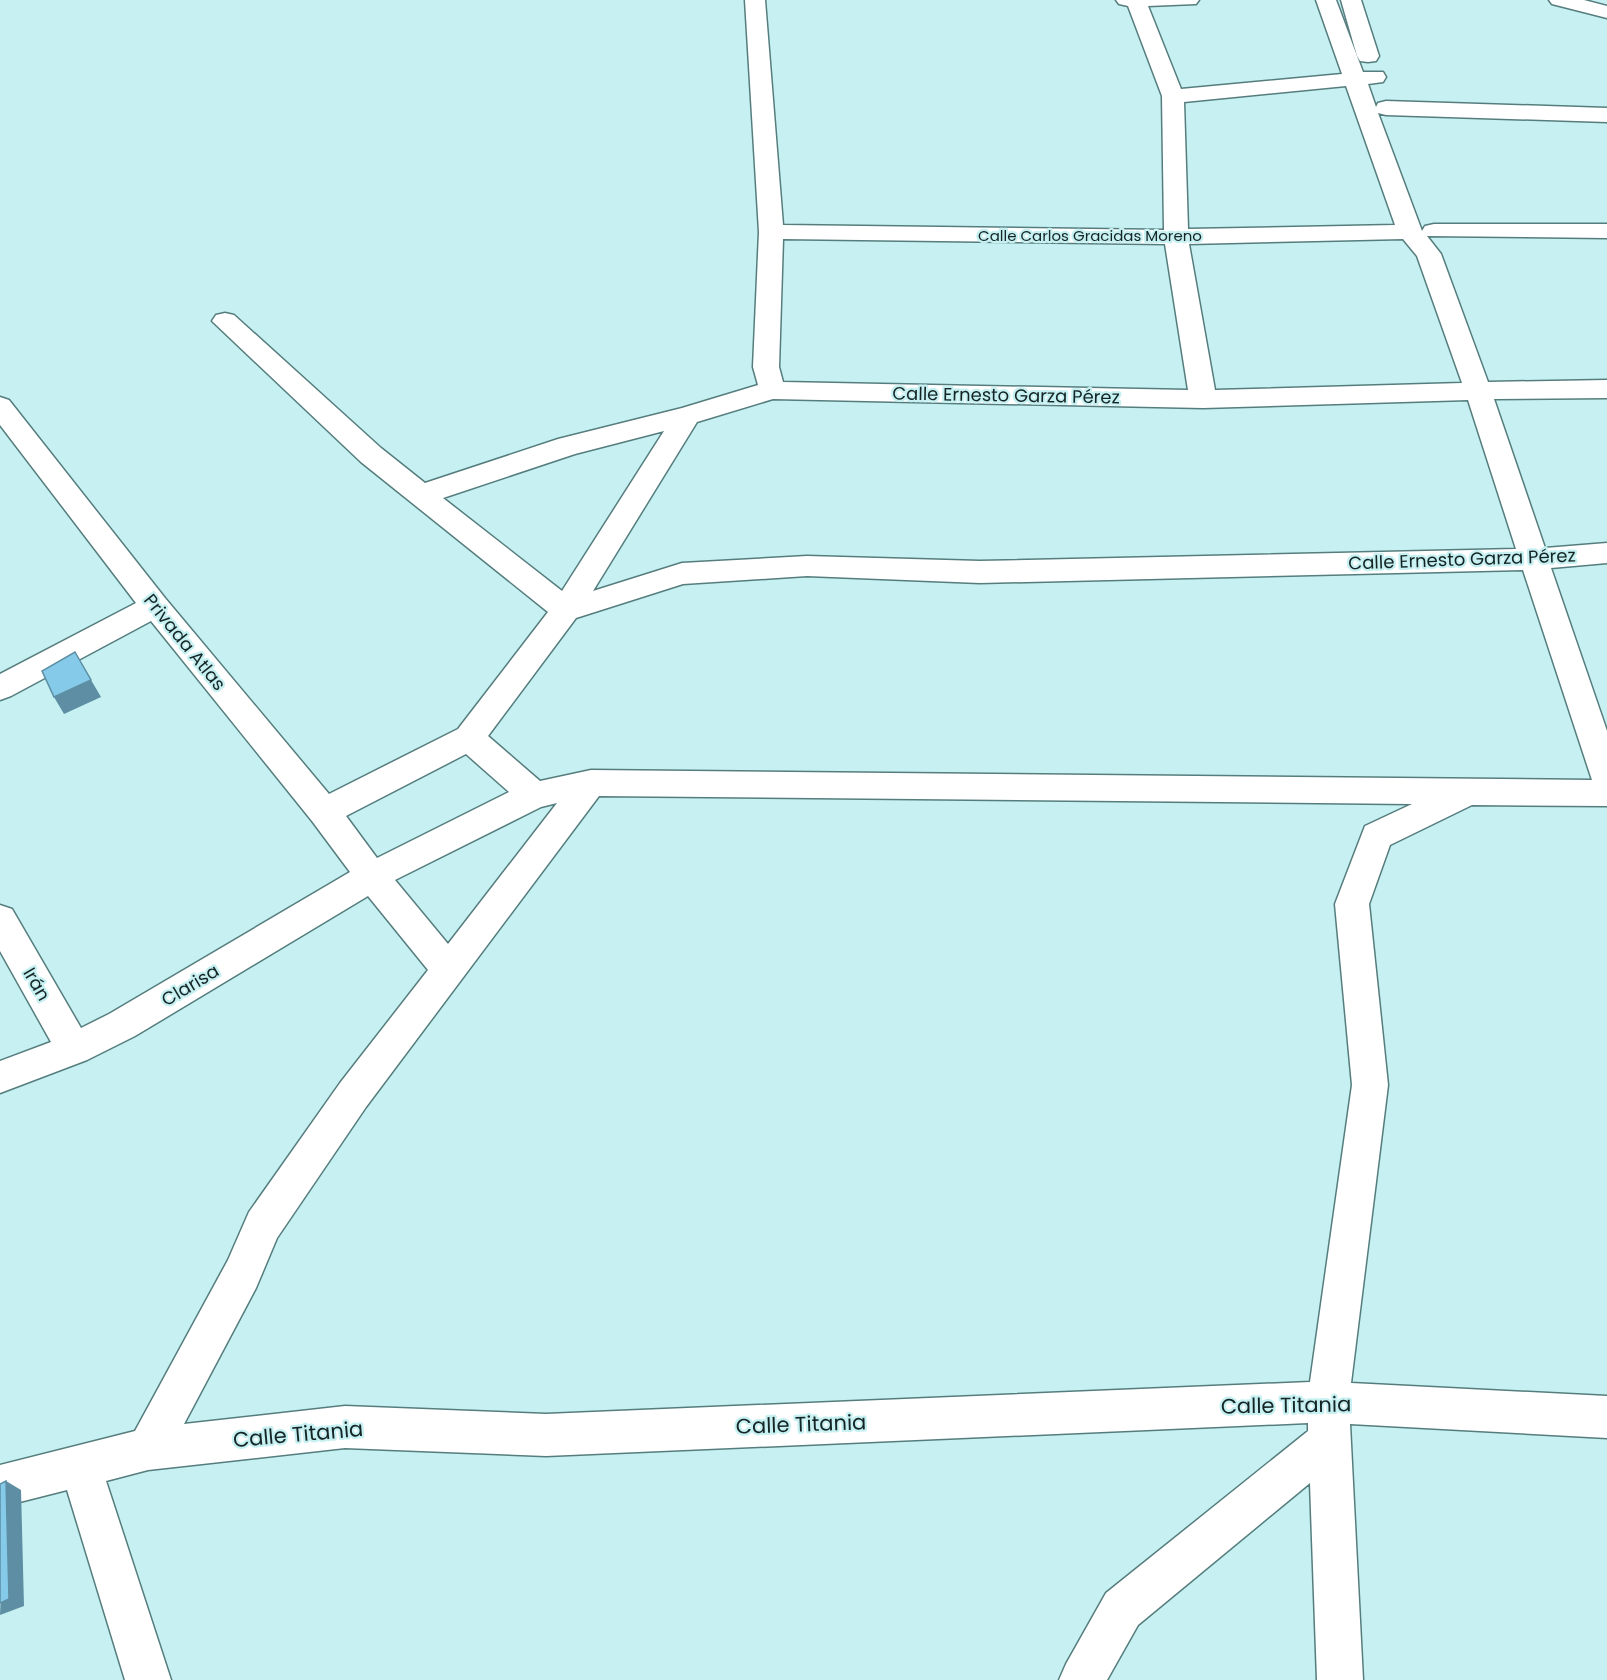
<svg xmlns="http://www.w3.org/2000/svg" width="1607" height="1680" font-family="Poppins,sans-serif">
	<rect width="100%" height="100%" fill="#c6f0f1"/>
	<g fill="none" stroke-linecap="round" stroke-linejoin="round">
		<g stroke="#567d7e" stroke-width="3">
			<g id="street">
				<path d="M745,0H765L783,225L1164,230L1162,96L1128,6L1119,4L1116,0H1199L1196,4L1148,6L1181,89L1342,74L1316,0H1336L1363,72H1383L1386,77L1383,82L1368,84L1376,107L1378,103L1386,101L1607,108V122L1386,115L1378,113L1422,231L1425,226L1434,224H1607V238L1427,236L1441,254L1488,382L1607,380V398L1494,399L1545,548L1607,543V563L1551,568L1607,731V806L1472,805L1390,845L1369,904L1388,1085L1351,1383L1607,1396V1438L1350,1424L1363,1680H1317L1310,1483L1138,1625L1107,1680H1059L1066,1664L1106,1593L1308,1431V1423L546,1456L345,1448L148,1470L106,1481L171,1680H125L67,1490L0,1507V1465L135,1431L228,1260L249,1212L340,1083L428,970L368,896L135,1036L87,1060L0,1093V1061L51,1042L0,951V905L12,909L81,1028L109,1014L350,872L312,821L151,621L11,696L0,700V674L136,603L0,425V397L9,400L165,598L329,794L458,729L548,612L361,462L212,321L216,315L225,313L234,315L381,448L425,483L558,439L682,408L758,385L753,367L759,232ZM1346,86L1395,225L1188,229L1184,102ZM783,239L1165,244L1188,390L783,382L779,367ZM1403,239L1417,256L1462,383L1215,390L1189,244ZM773,399L1203,408L1468,400L1516,549L980,561L807,556L682,563L593,591L697,422ZM664,431L562,591L443,498L575,454ZM1523,570L1592,780L591,770L540,781L488,736L576,618L683,584L807,576L980,583ZM466,754L509,792L377,858L346,816ZM599,796L1412,804L1365,826L1335,904L1352,1085L1310,1382L546,1414L345,1406L184,1424L256,1288L277,1238L366,1107ZM557,803L448,944L395,880L541,807Z"/>
				<path d="M1341,0H1361L1379,56L1376,61L1368,62L1360,61L1357,56Z"/>
				<path d="M1549,0H1584L1607,6V18L1552,4Z"/>
			</g>
		</g>
		<use href="#street" fill="#fff" fill-rule="evenodd"/>
	</g>
	<g fill="#5d8ea3">
		<path d="M91,680L101,697L64,714L54,697Z"/>
		<path d="M6,1481L21,1490L24,1606L0,1615Z"/>
	</g>
	<g fill="#85cbe9" stroke="#5d8ea3" stroke-width="1.5">
		<path d="M75,652L91,680L54,697L42,671Z"/>
		<path d="M6,1481L9,1599L0,1603V1484Z"/>
	</g>
	<g text-anchor="middle" dominant-baseline="central" stroke-width="4.5" stroke-linejoin="round" paint-order="stroke">
		<g font-size="15" fill="#152525" stroke="#c6f0f1">
			<text x="1090" y="235">Calle Carlos Gracidas Moreno</text>
		</g>
		<g font-size="18" fill="#152525" stroke="#c6f0f1">
			<text transform="translate(1006 395) rotate(1)">Calle Ernesto Garza Pérez</text>
			<text transform="translate(1462 559) rotate(-2)">Calle Ernesto Garza Pérez</text>
			<text transform="translate(185 642) rotate(51)">Privada Atlas</text>
			<text transform="translate(37 984) rotate(60)">Irán</text>
			<text transform="translate(190 985) rotate(-31)">Clarisa</text>
		</g>
		<g font-size="21" fill="#152525" stroke="#c6f0f1">
			<text transform="translate(1286 1405) rotate(-1)">Calle Titania</text>
			<text transform="translate(801 1424) rotate(-2)">Calle Titania</text>
			<text transform="translate(298 1434) rotate(-5)">Calle Titania</text>
		</g>
	</g>
</svg>
